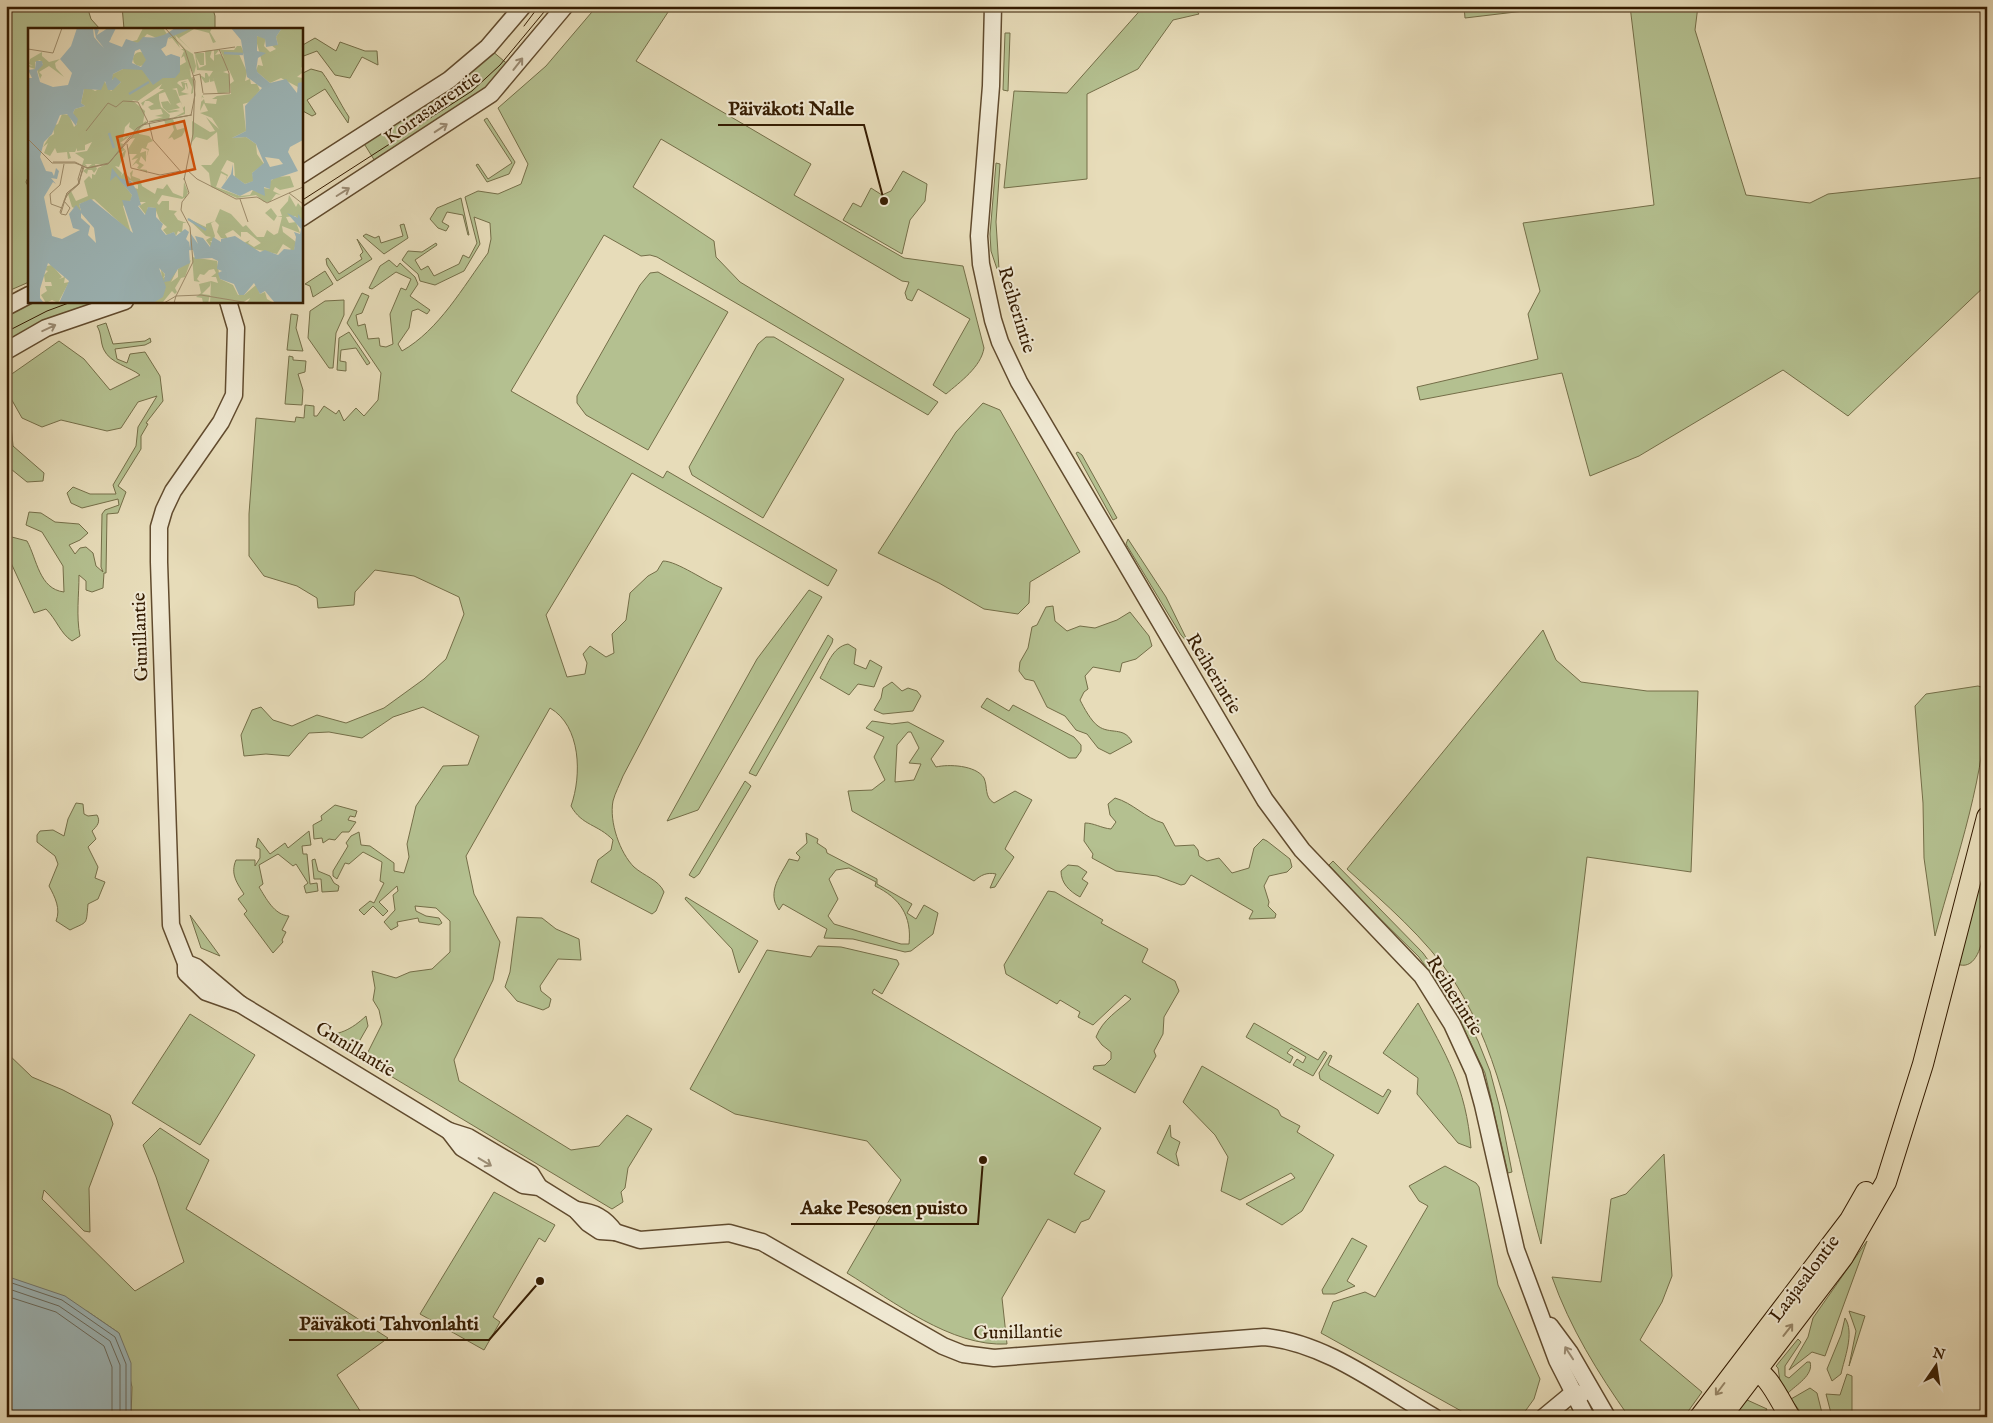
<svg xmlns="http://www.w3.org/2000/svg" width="1993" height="1423" font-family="'IM FELL English',serif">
	<rect width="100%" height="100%" fill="#e7dcb9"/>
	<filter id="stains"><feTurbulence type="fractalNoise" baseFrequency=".004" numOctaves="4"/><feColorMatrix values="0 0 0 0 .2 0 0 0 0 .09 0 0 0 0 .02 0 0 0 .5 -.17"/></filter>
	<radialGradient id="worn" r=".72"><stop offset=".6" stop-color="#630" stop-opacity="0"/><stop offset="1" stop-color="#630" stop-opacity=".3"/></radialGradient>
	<g fill="#b4c090" stroke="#746e48" fill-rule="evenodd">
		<path d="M6,6H87L91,19L100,29H29V175L26,182L29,188V282L6,292Z"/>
		<path d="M122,6H212L215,16V29H124Z"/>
		<path d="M597,6H672L636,61L811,164L794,195L904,258L963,266L984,348C981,367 960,382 946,394L933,385L970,319L918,289L912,301L907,299L905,293L909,282L902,281L661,139L633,187L714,241L716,257L740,282L938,402L928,415L657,257L650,255L641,256L604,235L511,391L663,478L667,471L837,570L828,586L632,473L546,615L567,677L585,674L587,663L583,654L590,646L606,657L614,653L612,634L626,620L630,593L648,576L657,571L663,561C677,561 706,582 722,588L623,776C620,784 615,793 613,801C609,822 620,853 634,867C644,876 659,880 664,892L656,911L652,914L591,882L598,860L611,850L613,840C598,824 582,826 571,806C582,775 581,726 550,708L466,856L474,894L500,942L493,980L454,1060L459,1081L571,1150L599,1146L627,1115L652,1129L628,1168L625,1188L621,1192L623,1202L612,1209L364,1060L382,1024L379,1010L373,1000L375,988L372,971L396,978L410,972L432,969L450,952V921L436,908L415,906L416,911L426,916L439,918L442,923L439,925L419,922L418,918L397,922L398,926L391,930L384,922L395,910L393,895L398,891L397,886L379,902L388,911L383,916L373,906L364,915L359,910L370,901L374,903L384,883L380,881L382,862L363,852L349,864L345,863L337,879L333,876V871L348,846L346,843L351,836L359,832L361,845L370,846L394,863V871L404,873L409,857L407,844L416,806L443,766L468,765L479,736L423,707L393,717L362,738L329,732L309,733L289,756L266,754L244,756L241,735L252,710L261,707L273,720L292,726L317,715L346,723L384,708L424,679L446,659L464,614L459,597L414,576L375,570L355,592L354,605L318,608L317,598L297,586L264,576L249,556V514L256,418L295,422L296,417L304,418L305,405L314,406V416H317L324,406L336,414L339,410L344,421L356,408L364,416L378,400L381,373L347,323L362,293L369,296L362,313L356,315L358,326L365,324L368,339L379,338L380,346L386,347L393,344L390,314L401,288L406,290L411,279L396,272L372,289L369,288L380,266L389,260L397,267L400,263L415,277L418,284L410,296L430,310L427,314L418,309L412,311L409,328L398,344L402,351C439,330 463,287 488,253L491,239L490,223L474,217L480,244L464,271L435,285L420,281L418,274L402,260L408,251L422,252L436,243L437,245L415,260L421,270L428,266L434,276L459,264L463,255L469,258L477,243L465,197L478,191L498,194L521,184L528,164L498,108L546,66Z"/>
		<path d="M1144,6H1193L1199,14L1173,20L1138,69L1087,94V179L1004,188L1014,91L1067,93Z"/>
		<path d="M1464,6H1566L1465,18Z"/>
		<path d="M1630,6H1698L1695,30L1746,195L1810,203L1828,194L1987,177V284L1848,416L1783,370L1639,456L1590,476L1562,373L1420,400L1417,387L1538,359L1528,314L1540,291L1523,223L1654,205Z"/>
		<path d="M1005,33H1010L1008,91L1003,90Z"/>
		<path d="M315,38L336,51L340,42L365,51H377L378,65L362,57L350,78L335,75L317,51L301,57V46Z"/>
		<path d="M491,50L511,67L501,79L378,166L363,142Z"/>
		<path d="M311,69L322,72C333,87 339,102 349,117L348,123L325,89L307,100L316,114L312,116L301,110V74Z"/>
		<path d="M487,118L515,162L509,174L487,182L476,165L478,164L488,179L512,163L484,120Z"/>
		<path d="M996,163L1000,164L996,222L999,269H997L991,251L990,234Z"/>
		<path d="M903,171L927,184L925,201L910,220L902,254L843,220L853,203L861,207L871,188L882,195L891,191Z"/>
		<path d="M461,198L469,235H468L463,215L447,212L442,222L449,226L446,231L438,228L430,219L437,208Z"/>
		<path d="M404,224L408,238L384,254L363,236L366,234L375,238L379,236L381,243L403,236L400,225Z"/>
		<path d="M357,239L372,259L337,281L327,265L326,259L328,258L339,274L362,259L360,255L363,252Z"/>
		<path d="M325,271L333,284L313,297L310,286L305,284Z"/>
		<path d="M658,272L728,312L648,450L586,415L577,403V396L640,285L650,273Z"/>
		<path d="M344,300V315L336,333L333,368H329L308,338L310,311L325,301Z"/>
		<path d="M34,301H111L6,344V314Z"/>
		<path d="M291,314L298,315L296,328L303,351L287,350Z"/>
		<path d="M106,323L113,344L145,341L150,338L151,342L145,345L115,349L117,359L127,363L130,354L145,352L160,376L163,401L146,423L148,424L141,436V449L118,486L126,492L118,513L107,514L106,573H104L103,588L92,592L86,590V581L79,575C79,595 76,616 80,636L72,641C60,633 57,620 46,609L34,613L6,552L8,536L27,541C37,559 39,589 64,592L63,566L42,532L26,525L29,512L41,513L55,522L79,524L88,533L80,540L69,545L75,554L80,548L86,547L93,553L96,566L103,572L101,567L102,514L105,510L119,505L118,499L82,508L71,503L67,493L73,487L90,494H116L113,485L136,446L138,427L157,396L138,402L121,428L107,431L61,420L42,427L22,418L9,395L6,396V378L59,341L84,359L110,390L140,375C130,367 110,363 104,350C100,342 102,334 97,326Z"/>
		<path d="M349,332L370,363L367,365L356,348L341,350L340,361L346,362V371L337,370L339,338Z"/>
		<path d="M766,337H774L844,379L763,518L692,475L689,467L758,344Z"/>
		<path d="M289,356L293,357V360L306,361L305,372L298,374L303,390L302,405L285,404Z"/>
		<path d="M983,403L1000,410L1080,552L1030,582L1029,603L1018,614L984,609L939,583L878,553L956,432Z"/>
		<path d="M6,416L11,424L13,446L44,473L43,481L27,482L6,465Z"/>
		<path d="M1078,452L1082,455L1117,518L1113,520L1076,453Z"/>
		<path d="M1128,539L1166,597L1189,644L1181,635L1126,544Z"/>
		<path d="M809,590L822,597L698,810L667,821L757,659Z"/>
		<path d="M1053,606L1055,621L1067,631L1080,626L1095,628L1117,620L1130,612L1149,636L1152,646L1136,659L1122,663L1120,672L1093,667L1085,676L1088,689L1084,692L1080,700C1084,708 1091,721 1098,726C1110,735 1124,726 1132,742L1110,754L1098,748L1087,734L1076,730L1065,716L1047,707L1034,681L1025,679L1019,671L1020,662L1028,648L1032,627L1037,625L1046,607Z"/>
		<path d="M1543,630L1556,660L1581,682L1647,691H1698L1691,872L1587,857L1541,1244C1515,1155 1505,1061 1454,981C1426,938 1385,904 1347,869Z"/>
		<path d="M828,635L833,639L832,643L756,776L749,773Z"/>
		<path d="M848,644L856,649L854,664L866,669L870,660L882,667L874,687L858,684L849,695L820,678C827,666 832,647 848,644Z"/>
		<path d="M892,682L902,691L908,688L917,691L921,696L913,711L883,714L874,710L881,698L883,688Z"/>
		<path d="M1978,686L1987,689C1987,773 1957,856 1935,936L1924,858L1923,803L1915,706L1926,694Z"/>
		<path d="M987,698L1009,711L1013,705L1074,737L1081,745V751L1076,758H1069L981,707Z"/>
		<path d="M872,721L892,724L908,722L944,741L931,759L936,767C948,764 976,765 984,778C988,787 984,797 994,803L1015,791L1032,800L1007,845L1005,849L1014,857L995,887L990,888L996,874C987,872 981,875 974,881L852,811L848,791L872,790L885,780L874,757L884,737L866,728ZM908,732H911L919,748L909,763L921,764L914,780L895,782L897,745Z"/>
		<path d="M745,781L751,786L699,874L694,878L689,875Z"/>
		<path d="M1115,798C1133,803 1145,818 1163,823L1175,846L1194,845L1198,850L1199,856L1207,861L1219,858L1232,873L1249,868L1254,848L1263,839L1267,841L1290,859L1292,867L1287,872L1269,876L1264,886L1269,902L1268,906L1276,914L1275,918L1249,919L1253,911L1191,875L1185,884L1181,885L1157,876L1116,871L1092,858L1093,854L1084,841L1085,823C1094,823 1101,828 1111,829L1116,822L1110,815L1108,804Z"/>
		<path d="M76,803L83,804L84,814L88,816L97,815C101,822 97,826 92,831L96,839L88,847L98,867L95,878L105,882L98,899L88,904C86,926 88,921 70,930L56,921C61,909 55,897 49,886L58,864L55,856L37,842V835L40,831L53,830L64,836L68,819Z"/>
		<path d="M335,805L357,811L355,817L350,816L348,820L356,822L349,832H342L335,840L329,839L323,843L322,838L314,839L313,825L322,820L321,816Z"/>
		<path d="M309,831L311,845L302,846L303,854H307L310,884L317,883L318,891L306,893L304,886L308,883L296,864L293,866L278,854L259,865L263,884L259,887C266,898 274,915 289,916L282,930L286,932L282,940L283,942L273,953L244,914L247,911L238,899L244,894C237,883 230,874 236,860H255V866L260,858V849L256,847L258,838L270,854L285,843L288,848Z"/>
		<path d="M806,833L818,839L817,843L826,849L827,853L877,879V884L912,904L907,913L916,919L924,905L938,913L933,934L911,951L905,952L853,939L824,938L827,929L783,904L779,910C766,892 781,875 789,859L798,861L800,857L796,853L807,843ZM849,868L876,882L875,886C900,898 912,916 909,944H901L834,924L828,916L838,899L829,879L836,870Z"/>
		<path d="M1987,853C1987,872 1993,978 1957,964Z"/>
		<path d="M315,859L318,871L330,876L334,883L339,886L338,891L322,892L321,879H314L312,860Z"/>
		<path d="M1333,861L1423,953L1459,1003L1478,1041L1490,1071L1499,1105L1512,1172L1508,1173L1485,1073L1452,1004L1419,957L1363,902L1329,865Z"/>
		<path d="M1068,865L1078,866L1087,872L1082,879L1088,883L1080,897C1069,891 1061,883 1061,871Z"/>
		<path d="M1048,891L1055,892L1103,920L1101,923L1148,949L1142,962L1175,981L1179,991L1164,1017L1163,1034L1154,1051L1156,1056L1135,1093L1093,1069L1094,1066L1105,1065L1111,1059V1052L1102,1045L1096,1037C1103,1019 1118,1011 1131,999L1125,995L1093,1025L1078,1017L1080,1012L1060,1000L1057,1004L1006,974L1004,965Z"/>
		<path d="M686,897L758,941L739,973L732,949L685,899Z"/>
		<path d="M190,915L220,956L201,948Z"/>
		<path d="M517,917L542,918L556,929L579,939L581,960L558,959L540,986L541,991L551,999L549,1007L543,1010L517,1001L505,987L510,972Z"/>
		<path d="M818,946L841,947L897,960L899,964L882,994L874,989L872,993L1101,1128L1074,1174L1105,1191L1089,1219L1081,1222L1075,1233L1048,1219L1002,1298L1007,1344C951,1347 893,1301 847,1273L901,1180L867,1141L735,1114L690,1089L767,950L811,957Z"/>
		<path d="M1418,1003C1446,1054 1466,1087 1471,1148L1458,1143L1417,1094L1418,1078L1383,1053Z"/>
		<path d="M190,1014L255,1055L200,1145L132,1103Z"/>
		<path d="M366,1016L368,1026L352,1054L318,1034C338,1037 352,1029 366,1016Z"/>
		<path d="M1254,1023L1318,1060L1324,1051L1327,1053L1313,1076L1293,1065L1297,1059L1303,1063L1306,1057L1291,1048L1287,1053L1293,1057L1290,1063L1246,1037Z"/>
		<path d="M6,1052L32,1077L63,1090L110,1115L113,1124L89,1188L90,1232L84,1231L44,1190L42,1199L135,1291L184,1262L156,1177L143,1145L160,1128L209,1160L186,1209L388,1338L337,1375L364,1417H131L132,1387L119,1333L87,1311L6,1315Z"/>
		<path d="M1330,1055L1332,1056L1328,1065L1383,1097L1388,1089L1391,1091L1378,1114L1320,1079L1319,1073Z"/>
		<path d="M1202,1066L1278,1110L1281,1116L1300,1126L1297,1132L1334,1155L1302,1211L1282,1225L1246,1204L1295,1178L1291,1173L1240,1200L1221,1191L1228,1157L1215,1135L1183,1102Z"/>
		<path d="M1170,1125L1171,1137L1180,1142L1176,1154L1179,1166L1157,1153Z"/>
		<path d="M1664,1154L1672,1276L1662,1302L1640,1340L1702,1392L1684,1417H1629C1598,1373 1570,1328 1552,1277L1601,1282L1611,1199L1626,1194Z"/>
		<path d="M1445,1166L1476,1183L1479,1187L1498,1285L1540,1379L1534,1399L1521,1417H1472L1321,1333L1333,1302L1365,1292L1375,1297L1428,1206L1419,1201L1409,1186Z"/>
		<path d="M494,1192L555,1225L545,1242L539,1238L493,1317L500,1322L484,1350L420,1314Z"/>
		<path d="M1352,1238L1367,1246L1347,1281L1355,1286L1335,1294H1323L1322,1290Z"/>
		<path d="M1867,1241L1825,1356L1812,1352L1789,1370L1808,1337L1813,1318Z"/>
		<path d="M1849,1311L1865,1316L1849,1366L1856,1331Z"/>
		<path d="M1845,1318C1855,1333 1844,1359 1841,1374L1832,1381L1827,1369L1841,1335Z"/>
		<path d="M1798,1339L1801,1342L1785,1366V1376L1789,1378L1807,1362H1810C1814,1375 1796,1385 1788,1393L1780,1381L1778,1368L1776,1366Z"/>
		<path d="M1847,1374L1852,1376V1417H1832L1826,1394L1840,1395Z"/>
		<path d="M1810,1388L1817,1393L1823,1417H1804L1791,1399Z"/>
		<path d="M1745,1399L1767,1409L1762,1417H1733Z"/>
	</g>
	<path fill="#9db8bb" stroke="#737970" d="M6,1276L65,1296L119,1333L131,1363V1417H6Z"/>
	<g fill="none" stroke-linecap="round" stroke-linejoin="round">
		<g stroke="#686a5e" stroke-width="1">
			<path d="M6,1281L62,1300L115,1337L126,1364V1417"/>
			<path d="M6,1288L59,1306L110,1341L120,1365V1417"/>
			<path d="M6,1296L56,1312L104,1346L112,1367V1417"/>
		</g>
		<g stroke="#614b2e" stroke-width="19">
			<g id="minor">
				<path d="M993,6L991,86L979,236L981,264L993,320L1000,342L1019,382L1265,800L1302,850L1422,976L1452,1024L1474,1072L1483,1105L1516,1250L1557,1360L1586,1417"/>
				<path d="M301,175L449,80L488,47L523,6"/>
				<path d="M301,218L491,94L565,6"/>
				<path d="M228,301L236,328L234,395L221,422L173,491L164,510L159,527V562L171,925L186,963V973L206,992L240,1004"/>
				<path d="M6,307L29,295"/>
				<path d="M6,351L46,328L125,301"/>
				<path d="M186,963L196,967L240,1004L449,1131L468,1137L531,1174L539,1187"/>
				<path d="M449,1131L462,1148L523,1185L539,1187L576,1210L588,1223L600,1231L615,1232L640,1240L729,1233L762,1242L943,1346L963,1354L994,1358L1264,1337C1325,1342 1382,1387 1434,1417"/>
				<path d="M576,1210C595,1213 604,1217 615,1232"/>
				<path d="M1550,1326L1570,1353L1607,1417"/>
				<path d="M1544,1417L1573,1393L1582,1394"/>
			</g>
		</g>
		<g stroke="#341b00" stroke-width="22">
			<g id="major">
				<path d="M1745,1363C1769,1373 1777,1396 1790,1417"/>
				<path d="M1700,1417L1850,1220L1866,1192"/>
				<path d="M1721,1417L1843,1257L1886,1182L1923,1064L1987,817"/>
			</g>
		</g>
		<use href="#minor" stroke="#efe8d2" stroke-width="16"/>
		<use href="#major" stroke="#e7dcb9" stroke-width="20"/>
		<g stroke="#341b00" stroke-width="1">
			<path d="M524,26L539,6"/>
			<path d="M301,201L472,91L500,65L549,6"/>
			<path d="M6,332L47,311L74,301"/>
		</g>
	</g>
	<defs><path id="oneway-shaft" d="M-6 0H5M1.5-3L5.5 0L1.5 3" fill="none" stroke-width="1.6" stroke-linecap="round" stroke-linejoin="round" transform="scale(1.25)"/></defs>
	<g stroke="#9b8c74">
		<use href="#oneway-shaft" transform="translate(518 64) rotate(-52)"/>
		<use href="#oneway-shaft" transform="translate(441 128) rotate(-33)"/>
		<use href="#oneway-shaft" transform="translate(343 192) rotate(-32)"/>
		<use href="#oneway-shaft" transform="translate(49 328) rotate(-25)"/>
		<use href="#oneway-shaft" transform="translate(485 1162) rotate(31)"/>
		<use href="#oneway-shaft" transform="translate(1569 1353) rotate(-123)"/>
	</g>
	<g stroke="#968566">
		<use href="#oneway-shaft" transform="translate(1788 1330) rotate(-52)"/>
		<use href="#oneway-shaft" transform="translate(1720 1389) rotate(127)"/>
	</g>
	<g text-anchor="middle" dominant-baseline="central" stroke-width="4" stroke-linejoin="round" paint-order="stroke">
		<g font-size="19" fill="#341b00" stroke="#efe8d2">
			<text transform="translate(433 108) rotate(-35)">Koirasaarentie</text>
			<text transform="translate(1016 310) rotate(73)">Reiherintie</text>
			<text transform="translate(141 637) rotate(-92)">Gunillantie</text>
			<text transform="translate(1213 674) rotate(59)">Reiherintie</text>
			<text transform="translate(1454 996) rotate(58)">Reiherintie</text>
			<text transform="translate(355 1050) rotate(31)">Gunillantie</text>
			<text transform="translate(1805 1279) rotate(-53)">Laajasalontie</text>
			<text transform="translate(1018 1333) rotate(-1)">Gunillantie</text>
		</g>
	</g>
	<g transform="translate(28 28)">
		<rect width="275" height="275" fill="#e7dcb9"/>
		<path d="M115,0H135L139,6L131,11L119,6L111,15L101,14L109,12ZM165,0H184L182,4L188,14L185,15L181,5L166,1L151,10L164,23L147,7L152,20L144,10L140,11L152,3ZM254,0H275V41L273,39L274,45L269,49L275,50V54L270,59L253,50L242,55L228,43L230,37L235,38L228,12L232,1L238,9L236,18L242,24L248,21L243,17H250L248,9ZM148,10L157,21L165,26L168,38L166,46L162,39L163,47L161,38L163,49L166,52L165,65L163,66L164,59L160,51L151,53L149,55L155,60L153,54L159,53L155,55H159L160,62L157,55V61L153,64L161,66L151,68L149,60L144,61L148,62L155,80L157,78V86L145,90L156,84L153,74L148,76L152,80L139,83L148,82L152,83L141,85L135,80L133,74L140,73L143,77L137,64L131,66V71L133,79L142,87L141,91L131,93H121L135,89L127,88L135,86L133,81L123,82L120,79L126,76L121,73H117L115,78L113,75L136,61H131L134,56L110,73L104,72L117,83L115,95L118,93L119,95L108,104L101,99L102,94L97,99L95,111L100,107L102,108L92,115L96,116L94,118L98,123L96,130L93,127L97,122L91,125L94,131L91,139L87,138L94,145L93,148L96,144L103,151L102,145L105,142L104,148L112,151L114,158L127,166L129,160L135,161L139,156L145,165L155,169L156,154L160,164L158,169L154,171L134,167L129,175L131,177L134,173H141V182L149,183L146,186L150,192L159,195H155L154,205L150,203L148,208L146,204L139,207L135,202L139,199L132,193L127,180L120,179L118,187L111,178L118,174H112L107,160L110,161V157L102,152L95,156L104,167L103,172L95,178L103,205L66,171L51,176L53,184L48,178V181L44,179L40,166L43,163L48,173L60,168L56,153L61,148L64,151V146L67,147L70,140L76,137L67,136L69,141L66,145L64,142H60L59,146L55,143L64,136H57L60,139L54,137L56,131L47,125L59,123L64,114L57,117V122L49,123V120L47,124H41L43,130L40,131L39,124L29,125L27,120L22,128L16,125L20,115L15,119L21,109L26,106L25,98L30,96L34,86L41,87L46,99L49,96L45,85L47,81L57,78L53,75L57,57L67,63L73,60L76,53L83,63L93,54L83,51L85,46L95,41H114L124,55L135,48L147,49L151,38L158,34L156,28L153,30L156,23L153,21H156ZM209,18H213L216,25L211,26L219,44L217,53L222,51L223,56H229L232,62L222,74L215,76L218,103L204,110L218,109L228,116L229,126L236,136L224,145L226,153L217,156L207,149L206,135L199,132L193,143L200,147L197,154L199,148L193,145L188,159L212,168L222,167L225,162L235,166V160L242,161L241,154L248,149L262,148L266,159L252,162L247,159L245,163L253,167L248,166L242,174H236L228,167L209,170L183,159L181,145L173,137H183L191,127L189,104L179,112L168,109L164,114V93L182,104L187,103L178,89L191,101L184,90L172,85L180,83L176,75L172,83L174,67L176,70L174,69L173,74L176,71L177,75L188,76L189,71H184L189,68L203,66L202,56L206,53L201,42L195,44L201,46L202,64L190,66L185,49L186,53L182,54V50L181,54L177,55L173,49L174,54L172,47L177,50V45H179L181,49L185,43L169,42L167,25H176V37H172L168,29L171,40L178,37L177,23L184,22L182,29L186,33V22H191L187,27L192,26L196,30L192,22H206ZM105 31a7 7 0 1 1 14 0a7 7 0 1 1-14 0ZM14,24V28L21,34L32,31L27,35L28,40L36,49L21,38L11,44L14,47L12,51L9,41L15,36L12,32L7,34V41L1,39V37L5,38L1,36L2,31ZM145,91L149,102L159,99L154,108L146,112L144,109L140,111L146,102L144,96L138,98L136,92ZM112,100L111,106L121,108L125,113L120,115L118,120L121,121L118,131L120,122L114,120L112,125L118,123V134L113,128L111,134L116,137L112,141L119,142V145L109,140L111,137L108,135L104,138L110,130L103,132L109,126H101L100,121L107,110L102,111ZM261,167L268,179L270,175L275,181V196L267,188L258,189L261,195L268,194L272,205L254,198L255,204L268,214L266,222L261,223L263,221L255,216L249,226L223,220L216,215L222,212L220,215L226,219L233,215L219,204H213V209L205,202L197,206L200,211L193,210L189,204L191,197L187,193L183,195L187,208L185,213H182L185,216L183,219L178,212L183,209L178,208L159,190L178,199V196L187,193L192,181L203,186L215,199L218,197L229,209H236L239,202L246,207L250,205L254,189L249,188L246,193L237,185L243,180L249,188H254L252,182L260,173ZM164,229L189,233L192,251L205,257L210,267H216L228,257L232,266L237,264L239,271L246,275L219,274L221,272L222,270L214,275H182L183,253L190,255L188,249H183L188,245L186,241L181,242L176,247L172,246L169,251L172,254L166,253ZM163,232L157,249L153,250L147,260L149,264L142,271L147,266L144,263L135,274L124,275L135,266L133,241L137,247L135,250L149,242L143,254L150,249V241ZM24,237L34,249L31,251L37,249L36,255L41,254L30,275L24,272L18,275L13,267L19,263L17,258H24L23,254H17L16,247L20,243L17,242L19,238ZM183,253L182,258L174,266L182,267L180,275H175L174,270L168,269L173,265L171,256Z" fill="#b4c090"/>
		<path d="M49,0H65L66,9L71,15L76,20L68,10L66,0L71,2L69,7L80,0H88L81,14L94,19L98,11L110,15L115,9L132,10L147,0H165L140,10L138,18L133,21L138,28L143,26L152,29V44L147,50H135L125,57L114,42L95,41L85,46L84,52L87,49L93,54L85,62H80L77,53L73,62L56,61L53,75L57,78L47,81L45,85L50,91L48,98L39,86L32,87L24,106L16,114L12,129L18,143L24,144L26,148L28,140L31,143L29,151L23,150L28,156L25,154L16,169L24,208L34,211L52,202L45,200L41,186L48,177L53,183L51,176L63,171L105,205L94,172L102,173L104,167L88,148L82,153L84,140L92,150L103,153L109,163L113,177L110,178L117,187L120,179L128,180V189L135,196L133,201L138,207L146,204L148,208L157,201L161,204L158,211L161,214V220L163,206L170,216L167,208L175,210L182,219L185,209L193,214V211L207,208L232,224L237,222L250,227L256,221L266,222L268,209L266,204L272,206L273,201L259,185L270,190V186L275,193V275H247L237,263L232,266L226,255L216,267H211L206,256L192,251L190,245L194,243L189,241L190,233L184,230L167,231L165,222H161L162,235L150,241L142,253L136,254L137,246L131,240L138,259L135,269L125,275H31L41,253L20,235L12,261V270L16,275H0V50H4L0,42L7,41L8,33H14L15,37L9,43L12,54L25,59L40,57L44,45L32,31L43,18ZM112,21L118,32L113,39L104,35L107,23ZM53,185L66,200L68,215L60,207L62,198L53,190ZM203,0H254L248,9L250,17L238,19L237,11L229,8V23L238,25L230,30L228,43L242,55L258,51L269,65L270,55L275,54V112L262,119L260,124L270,143L243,152L242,161L236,159L237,168L224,162L212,168L193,160L203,146L205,136V147L217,156L225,153L224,145L236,135L228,116L218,109L204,110L218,103L217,78L234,60L219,49L213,12ZM237,129L251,131L255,136L242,139Z" fill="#9db8bb" fill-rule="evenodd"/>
		<path fill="none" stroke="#9db8bb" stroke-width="2.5" d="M209,0L218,8L232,58M80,19L85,23L140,7M196,25L215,26M236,52L240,61L265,70L275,67M101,66L121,54M0,76L42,61L66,28L80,24L78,14L82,10M81,105L86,120M0,151L15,157M0,184L12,159L20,158M160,191L178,202M0,203L66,225L108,220L163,221M167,220L217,226L275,248M0,228L16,220L62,225"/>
		<path fill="none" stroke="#9f8f6f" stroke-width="1" d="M137,0L157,22L167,53L165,106L156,152M0,21L25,25L34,0M166,25L207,19M165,48L172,46L175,65M175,66L202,65L201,45L191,21M121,94L164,87M121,95L125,112L154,145M58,103L80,75L88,79L95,73L110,74L120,94M0,111L24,135H47L60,140L80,136L114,97L163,87L167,67L165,49M99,116L103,140L132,147L153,143M25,134H47L59,140L81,135L109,100L120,94M54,138L50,151L51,156L39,165L32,184L33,186L38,187L42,180L36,173L40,166L51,156L55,138M158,141L169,151L208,171L229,169L239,175L261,165M275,159L261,165L275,176M212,171L220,194M34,180L23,176L22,166L32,157L36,136M33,185L39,165L50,156L56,139M136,275L148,268L165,234L162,199L153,182L154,174L161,165L156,150M146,275L148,268L173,267L221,275"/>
		<path fill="#d6530b" fill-opacity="0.15" stroke="#d6530b" stroke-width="2.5" d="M156,93L167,141L100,157L89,109Z"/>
		<rect width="275" height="275" fill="none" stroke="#341b00" stroke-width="2.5"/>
	</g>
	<path fill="none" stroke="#341b00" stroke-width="2" d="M884 201L864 125H718M983 1160L978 1224H791M540 1281L489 1340H289"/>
	<g fill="#341b00" stroke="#efe8d2" stroke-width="2">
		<circle cx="884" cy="201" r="5"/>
		<circle cx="983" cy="1160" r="5"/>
		<circle cx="540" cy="1281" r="5"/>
	</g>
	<g font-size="20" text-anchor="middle" font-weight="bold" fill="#341b00" stroke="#efe8d2" stroke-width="4" stroke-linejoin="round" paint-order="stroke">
		<text x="791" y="115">Päiväkoti Nalle</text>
		<text x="884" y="1214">Aake Pesosen puisto</text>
		<text x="389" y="1330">Päiväkoti Tahvonlahti</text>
	</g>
	<rect width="1993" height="1423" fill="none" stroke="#e7dcb9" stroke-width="25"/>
	<rect x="8" y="8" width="1978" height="1408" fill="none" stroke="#341b00" stroke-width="2.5"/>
	<rect x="12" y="12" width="1968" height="1398" fill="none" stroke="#341b00"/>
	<g transform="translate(1936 1366) rotate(13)" stroke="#efe8d2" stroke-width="4" paint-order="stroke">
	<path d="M0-4L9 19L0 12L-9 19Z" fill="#341b00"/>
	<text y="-8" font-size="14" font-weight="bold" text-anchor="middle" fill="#341b00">N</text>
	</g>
	<rect width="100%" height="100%" filter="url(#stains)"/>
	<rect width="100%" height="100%" fill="url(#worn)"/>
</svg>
